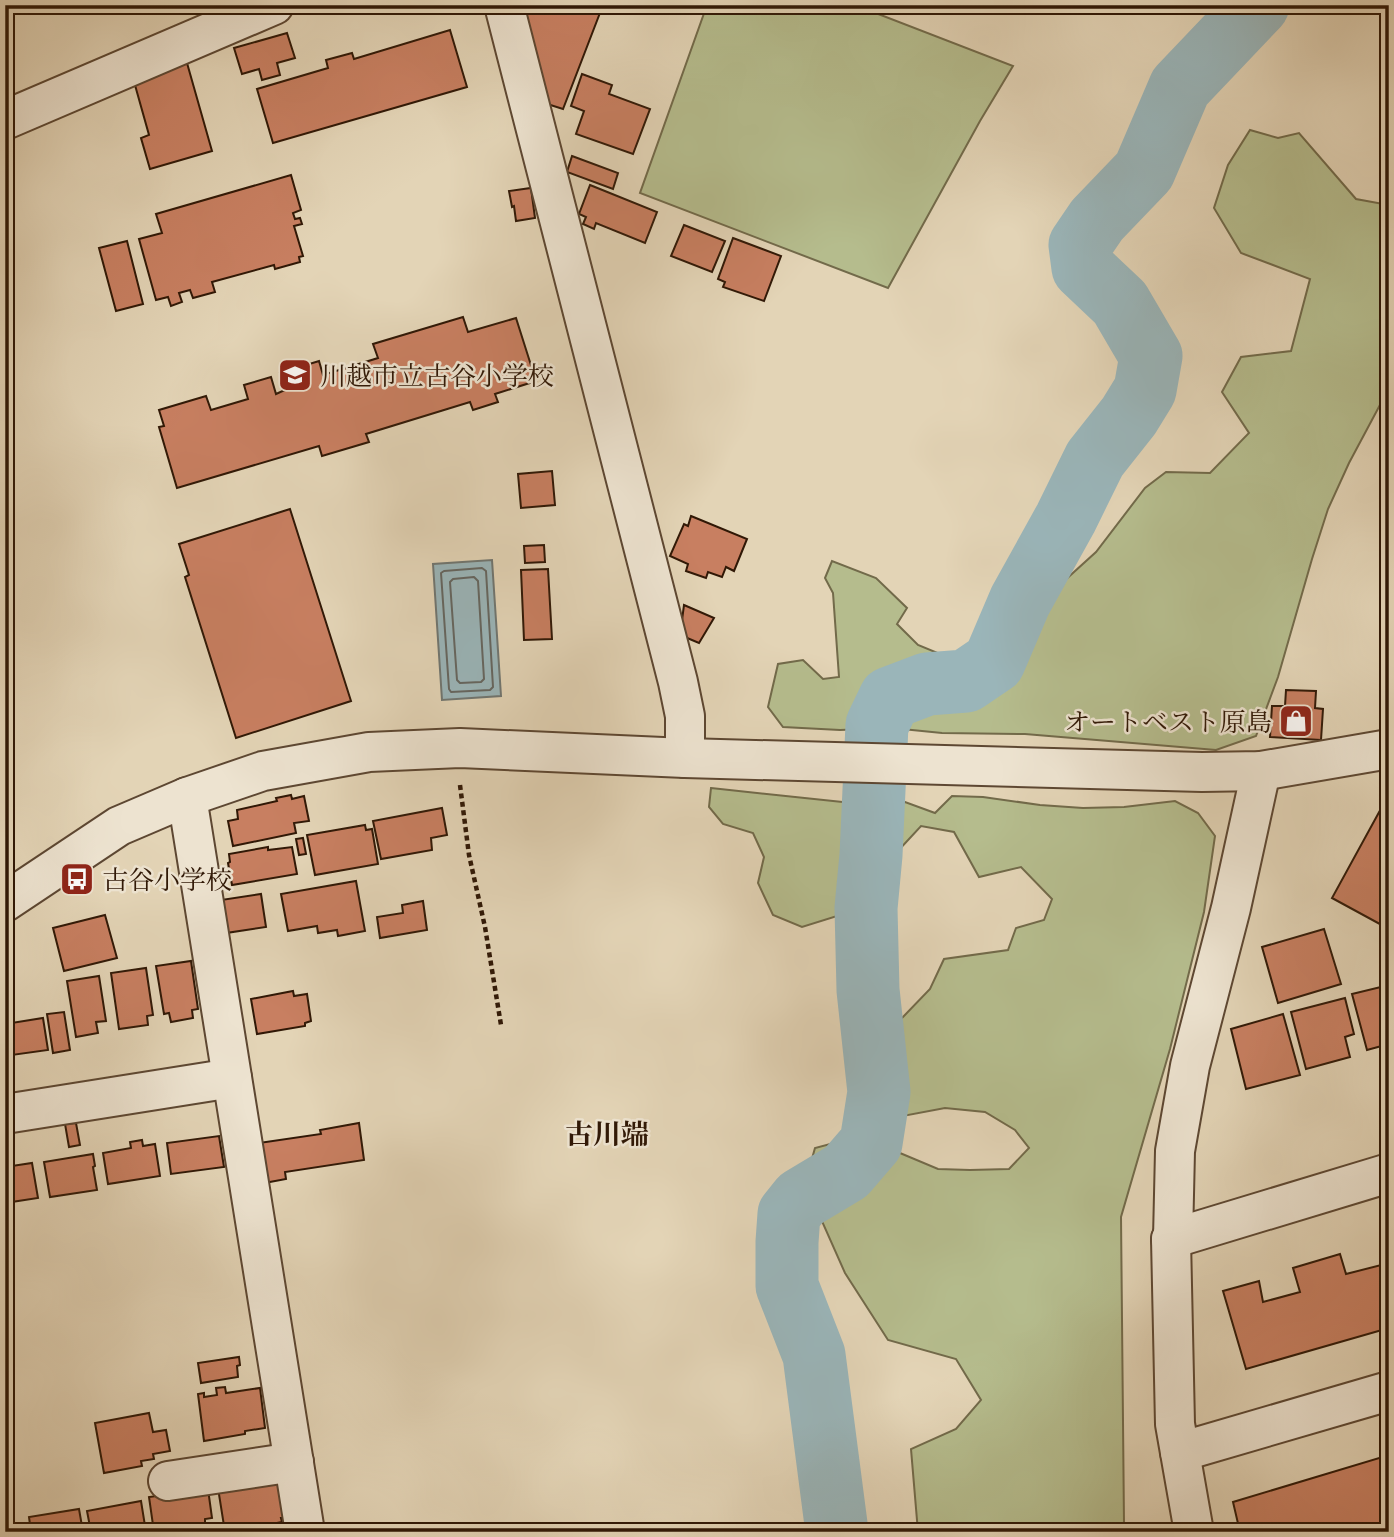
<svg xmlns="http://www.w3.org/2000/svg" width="1394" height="1537" font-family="'Gentium Book Plus','Noto Serif JP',serif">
	<rect width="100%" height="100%" fill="#e3d4b6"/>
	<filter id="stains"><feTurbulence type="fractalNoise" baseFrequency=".00286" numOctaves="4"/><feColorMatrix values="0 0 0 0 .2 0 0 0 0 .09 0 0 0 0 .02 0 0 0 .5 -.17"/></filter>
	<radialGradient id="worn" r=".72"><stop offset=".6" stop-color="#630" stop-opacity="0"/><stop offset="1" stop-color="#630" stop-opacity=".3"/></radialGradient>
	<g fill="#b5bc8d" stroke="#726a4a" stroke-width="2">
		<path d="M707,5H855L1013,66L980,121L888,288L640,193Z"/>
		<path d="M1250,130L1278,138L1299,133L1356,199L1389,205V388L1349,463L1328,509L1312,559L1278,677L1256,736L1216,750L1025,734L942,733L892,728L840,730L783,727L768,707L778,664L803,660L823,679L839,677L833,593L825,578L832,561L876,578L907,608L897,624L918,645L952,659L1016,650L1052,592L1096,552L1145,488L1166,472L1210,473L1249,433L1222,392L1241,357L1291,351L1310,279L1241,253L1214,208L1228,165Z"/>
		<path d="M711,788L852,803L905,802L935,813L952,796L983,797L1040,805L1083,808L1124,807L1175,801L1198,813L1215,836L1204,912L1170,1049L1121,1217L1124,1523L1126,1532H918L911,1449L956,1429L981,1400L956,1359L888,1340L845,1273L805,1183L815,1148L849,1139L900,1153L938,1169L970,1170L1009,1169L1029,1148L1015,1130L985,1112L945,1108L903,1116L885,1082L881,1036L903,1017L930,989L944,959L1008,950L1016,928L1044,920L1052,899L1021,867L979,877L954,832L921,826L884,866L882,902L802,927L773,915L758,883L764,857L753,833L723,824L709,807Z"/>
	</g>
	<path fill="#9ab5b9" stroke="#707671" stroke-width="2" d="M492,560L501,696L442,700L433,564Z"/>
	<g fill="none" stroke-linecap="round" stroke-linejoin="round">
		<g stroke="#656660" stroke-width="2">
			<path d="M482,568L486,571L493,687L490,690L451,692L449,689L441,573L444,571Z"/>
			<path d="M474,577L478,581L484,679L481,682L460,683L457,680L450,582L453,579Z"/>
		</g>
		<path stroke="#9ab5b9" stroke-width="63" d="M837,1532L814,1355L787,1286V1242L789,1214L801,1199L846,1172L871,1143L879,1092L868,990L866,908L871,855L877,725L890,698L927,684L966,681L994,662L1020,601L1066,518L1095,459L1129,416L1145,390L1151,356L1120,303L1083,268L1080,245L1097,220L1144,171L1180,87L1258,5"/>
	</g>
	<g fill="#c87f61" stroke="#301806" stroke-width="2">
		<path d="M520,5H603L563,109L544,103Z"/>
		<path d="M450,30L467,87L273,143L257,89L328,68L326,60L352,53L354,59Z"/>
		<path d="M287,33L295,58L277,63L280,75L262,80L259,69L242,74L234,48Z"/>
		<path d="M187,63L212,151L150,169L141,138L149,135L133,78Z"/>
		<path d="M582,74L612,85L609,94L650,109L633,154L576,134L584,111L571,106Z"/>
		<path d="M572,156L618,173L613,189L567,172Z"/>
		<path d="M291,175L301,210L293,213L295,219L300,218L302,224L294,226L303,256L299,257L300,262L275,269L274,265L212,282L215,292L193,298L190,290L179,293L182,302L171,306L168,297L156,300L139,239L162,233L156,214Z"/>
		<path d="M590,185L657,212L645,243L596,223L594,229L583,224L586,217L579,214Z"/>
		<path d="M531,188L535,218L516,221L514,206L512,207L509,191Z"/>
		<path d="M684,225L725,241L712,272L671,256Z"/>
		<path d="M733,238L781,256L764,301L723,287L725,282L718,279Z"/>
		<path d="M127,241L143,304L116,311L99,248Z"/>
		<path d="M463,317L468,332L516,318L536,381L495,394L498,402L473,410L470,402L366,434L369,442L322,456L319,446L177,488L159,427L164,426L159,410L206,396L211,410L248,399L244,385L271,377L276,394L285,390L280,373L319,361L323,375L378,358L373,344Z"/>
		<path d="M552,471L555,505L521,508L518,474Z"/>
		<path d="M290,509L351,701L236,738L185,577L189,575L179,544Z"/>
		<path d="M691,516L747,539L734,571L726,567L722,577L708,572L706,578L686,571L688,564L670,556L684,524L688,526Z"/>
		<path d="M544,545L545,562L525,563L524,546Z"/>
		<path d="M548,569L552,639L524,640L521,570Z"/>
		<path d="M684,605L714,618L699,643L680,635Z"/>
		<path d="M1286,690L1316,691L1315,708L1323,709L1321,740L1270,737L1272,706H1285Z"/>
		<path d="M1389,794V929L1332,898Z"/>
		<path d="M291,795L292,799L304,796L309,821L294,823L296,833L233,846L228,821L238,819L237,810L277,801L276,798Z"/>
		<path d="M442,808L447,835L431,838L432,850L381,859L373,821Z"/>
		<path d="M365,825L366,830L372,829L378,864L315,875L307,835Z"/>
		<path d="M303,838L306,854L299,855L296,839Z"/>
		<path d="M268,847V850L292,847L297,874L232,885L228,863L230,862L229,854Z"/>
		<path d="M356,881L365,931L338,936L337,930L318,933L317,926L288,931L281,894Z"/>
		<path d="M261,894L266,927L226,933L221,900Z"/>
		<path d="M423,901L427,930L380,938L377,917L403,913L402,905Z"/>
		<path d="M105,915L117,958L64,971L53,928Z"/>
		<path d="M1324,929L1341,984L1278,1003L1262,947Z"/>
		<path d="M191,961L198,1009L192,1010L193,1018L171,1022L169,1013L164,1014L156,966Z"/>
		<path d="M146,968L153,1015L147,1016L148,1025L119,1029L111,973Z"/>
		<path d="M99,976L106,1021L96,1022L98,1033L76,1037L67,981Z"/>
		<path d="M1389,985V1044L1367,1050L1352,994Z"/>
		<path d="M293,991L294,996L307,994L311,1021L305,1023V1026L257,1034L251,999Z"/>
		<path d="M1345,998L1354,1034L1345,1037L1350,1057L1306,1069L1291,1012Z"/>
		<path d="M64,1012L70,1050L53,1053L47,1014Z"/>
		<path d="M1283,1014L1300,1075L1246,1089L1231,1029Z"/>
		<path d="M43,1018L48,1050L12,1055L11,1050L5,1051V1024Z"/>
		<path d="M76,1123L80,1145L69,1147L65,1124Z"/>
		<path d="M359,1123L364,1160L285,1172L286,1179L259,1184L253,1144L321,1134L320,1130Z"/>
		<path d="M219,1136L224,1167L171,1174L167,1143Z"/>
		<path d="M142,1140L143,1146L155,1144L160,1176L108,1184L103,1153L131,1148L130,1142Z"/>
		<path d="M93,1154L95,1166L93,1167L97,1190L50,1197L44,1162Z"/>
		<path d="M32,1163L38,1198L5,1203V1167Z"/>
		<path d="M1340,1254L1346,1274L1389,1263V1328L1246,1369L1223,1291L1259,1281L1263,1302L1300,1292L1293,1268Z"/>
		<path d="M239,1357L240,1365L237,1366L238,1377L201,1383L198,1363Z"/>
		<path d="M225,1387L226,1393L260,1388L265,1428L245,1431V1434L204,1441L198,1394L204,1393V1397L217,1395L216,1388Z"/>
		<path d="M149,1413L153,1432L166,1430L170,1451L153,1454L154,1459L141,1461L142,1466L104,1473L95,1423Z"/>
		<path d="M1389,1455V1532H1240L1233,1502Z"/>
		<path d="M278,1479L285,1518H281L282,1522L261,1526L262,1532H246V1529L225,1532L218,1488Z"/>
		<path d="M208,1489L212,1518L205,1519V1532H154L149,1497Z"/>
		<path d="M141,1501L146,1532H91L87,1511Z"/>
		<path d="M79,1509L83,1532H31L29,1517Z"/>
	</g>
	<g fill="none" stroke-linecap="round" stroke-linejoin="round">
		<g stroke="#5d4732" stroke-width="42">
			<g id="minor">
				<path d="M504,5L678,682L685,716V758"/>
				<path d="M5,120L274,5"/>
				<path d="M187,797L305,1532"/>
				<path d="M5,902L119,826L187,797L263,771L369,752L460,748L685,758L1202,772L1261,771L1389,749"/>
				<path d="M5,1114L232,1078"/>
				<path d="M1171,1239L1389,1173"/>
				<path d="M1180,1452L1389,1391"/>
				<path d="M168,1481L294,1462"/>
				<path d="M1194,1532L1175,1424L1171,1239L1173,1238L1175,1151L1190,1066L1231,908L1261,771"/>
			</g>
		</g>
		<path stroke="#301806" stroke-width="4.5" stroke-dasharray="5 3.5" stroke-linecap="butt" d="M460,785L469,855L485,927L501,1025"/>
		<use href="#minor" stroke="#ede3d0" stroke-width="38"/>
	</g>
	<defs>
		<g id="school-square" transform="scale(1.75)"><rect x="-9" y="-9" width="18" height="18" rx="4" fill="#8f2418" stroke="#ede3d0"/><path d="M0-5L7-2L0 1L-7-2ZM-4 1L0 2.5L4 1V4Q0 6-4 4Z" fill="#fff"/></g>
		<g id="shop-square" transform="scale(1.75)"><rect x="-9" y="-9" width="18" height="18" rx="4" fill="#8f2418" stroke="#ede3d0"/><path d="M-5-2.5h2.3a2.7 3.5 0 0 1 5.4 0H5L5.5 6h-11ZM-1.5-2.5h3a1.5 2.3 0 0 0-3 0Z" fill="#fff"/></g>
		<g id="bus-square" transform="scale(1.75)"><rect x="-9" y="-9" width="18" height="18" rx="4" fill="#8f2418" stroke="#ede3d0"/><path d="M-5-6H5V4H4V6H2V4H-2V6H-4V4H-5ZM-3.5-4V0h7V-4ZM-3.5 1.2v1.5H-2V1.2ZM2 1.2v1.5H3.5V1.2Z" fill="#fff"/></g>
	</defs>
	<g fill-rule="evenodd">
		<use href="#school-square" x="295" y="375"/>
		<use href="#shop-square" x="1296" y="721"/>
		<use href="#bus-square" x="77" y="879"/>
	</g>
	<g text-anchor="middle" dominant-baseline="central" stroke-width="5" stroke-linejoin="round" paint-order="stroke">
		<g font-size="26" fill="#301806" stroke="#ede3d0" text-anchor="start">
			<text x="320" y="375">川越市立古谷小学校</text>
			<text x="1272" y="721" text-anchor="end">オートベスト原島</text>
			<text x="102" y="879">古谷小学校</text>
		</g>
		<g font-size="28" font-weight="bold" fill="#301806" stroke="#ede3d0">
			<text x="607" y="1133">古川端</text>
		</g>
	</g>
	<rect width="1394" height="1537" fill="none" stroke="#e3d4b6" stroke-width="28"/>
	<rect x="7" y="7" width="1380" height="1523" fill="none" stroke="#301806" stroke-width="3.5"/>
	<rect x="14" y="14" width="1366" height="1509" fill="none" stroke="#301806" stroke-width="2"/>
	<rect width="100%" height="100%" filter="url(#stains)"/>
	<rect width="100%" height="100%" fill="url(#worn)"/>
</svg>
